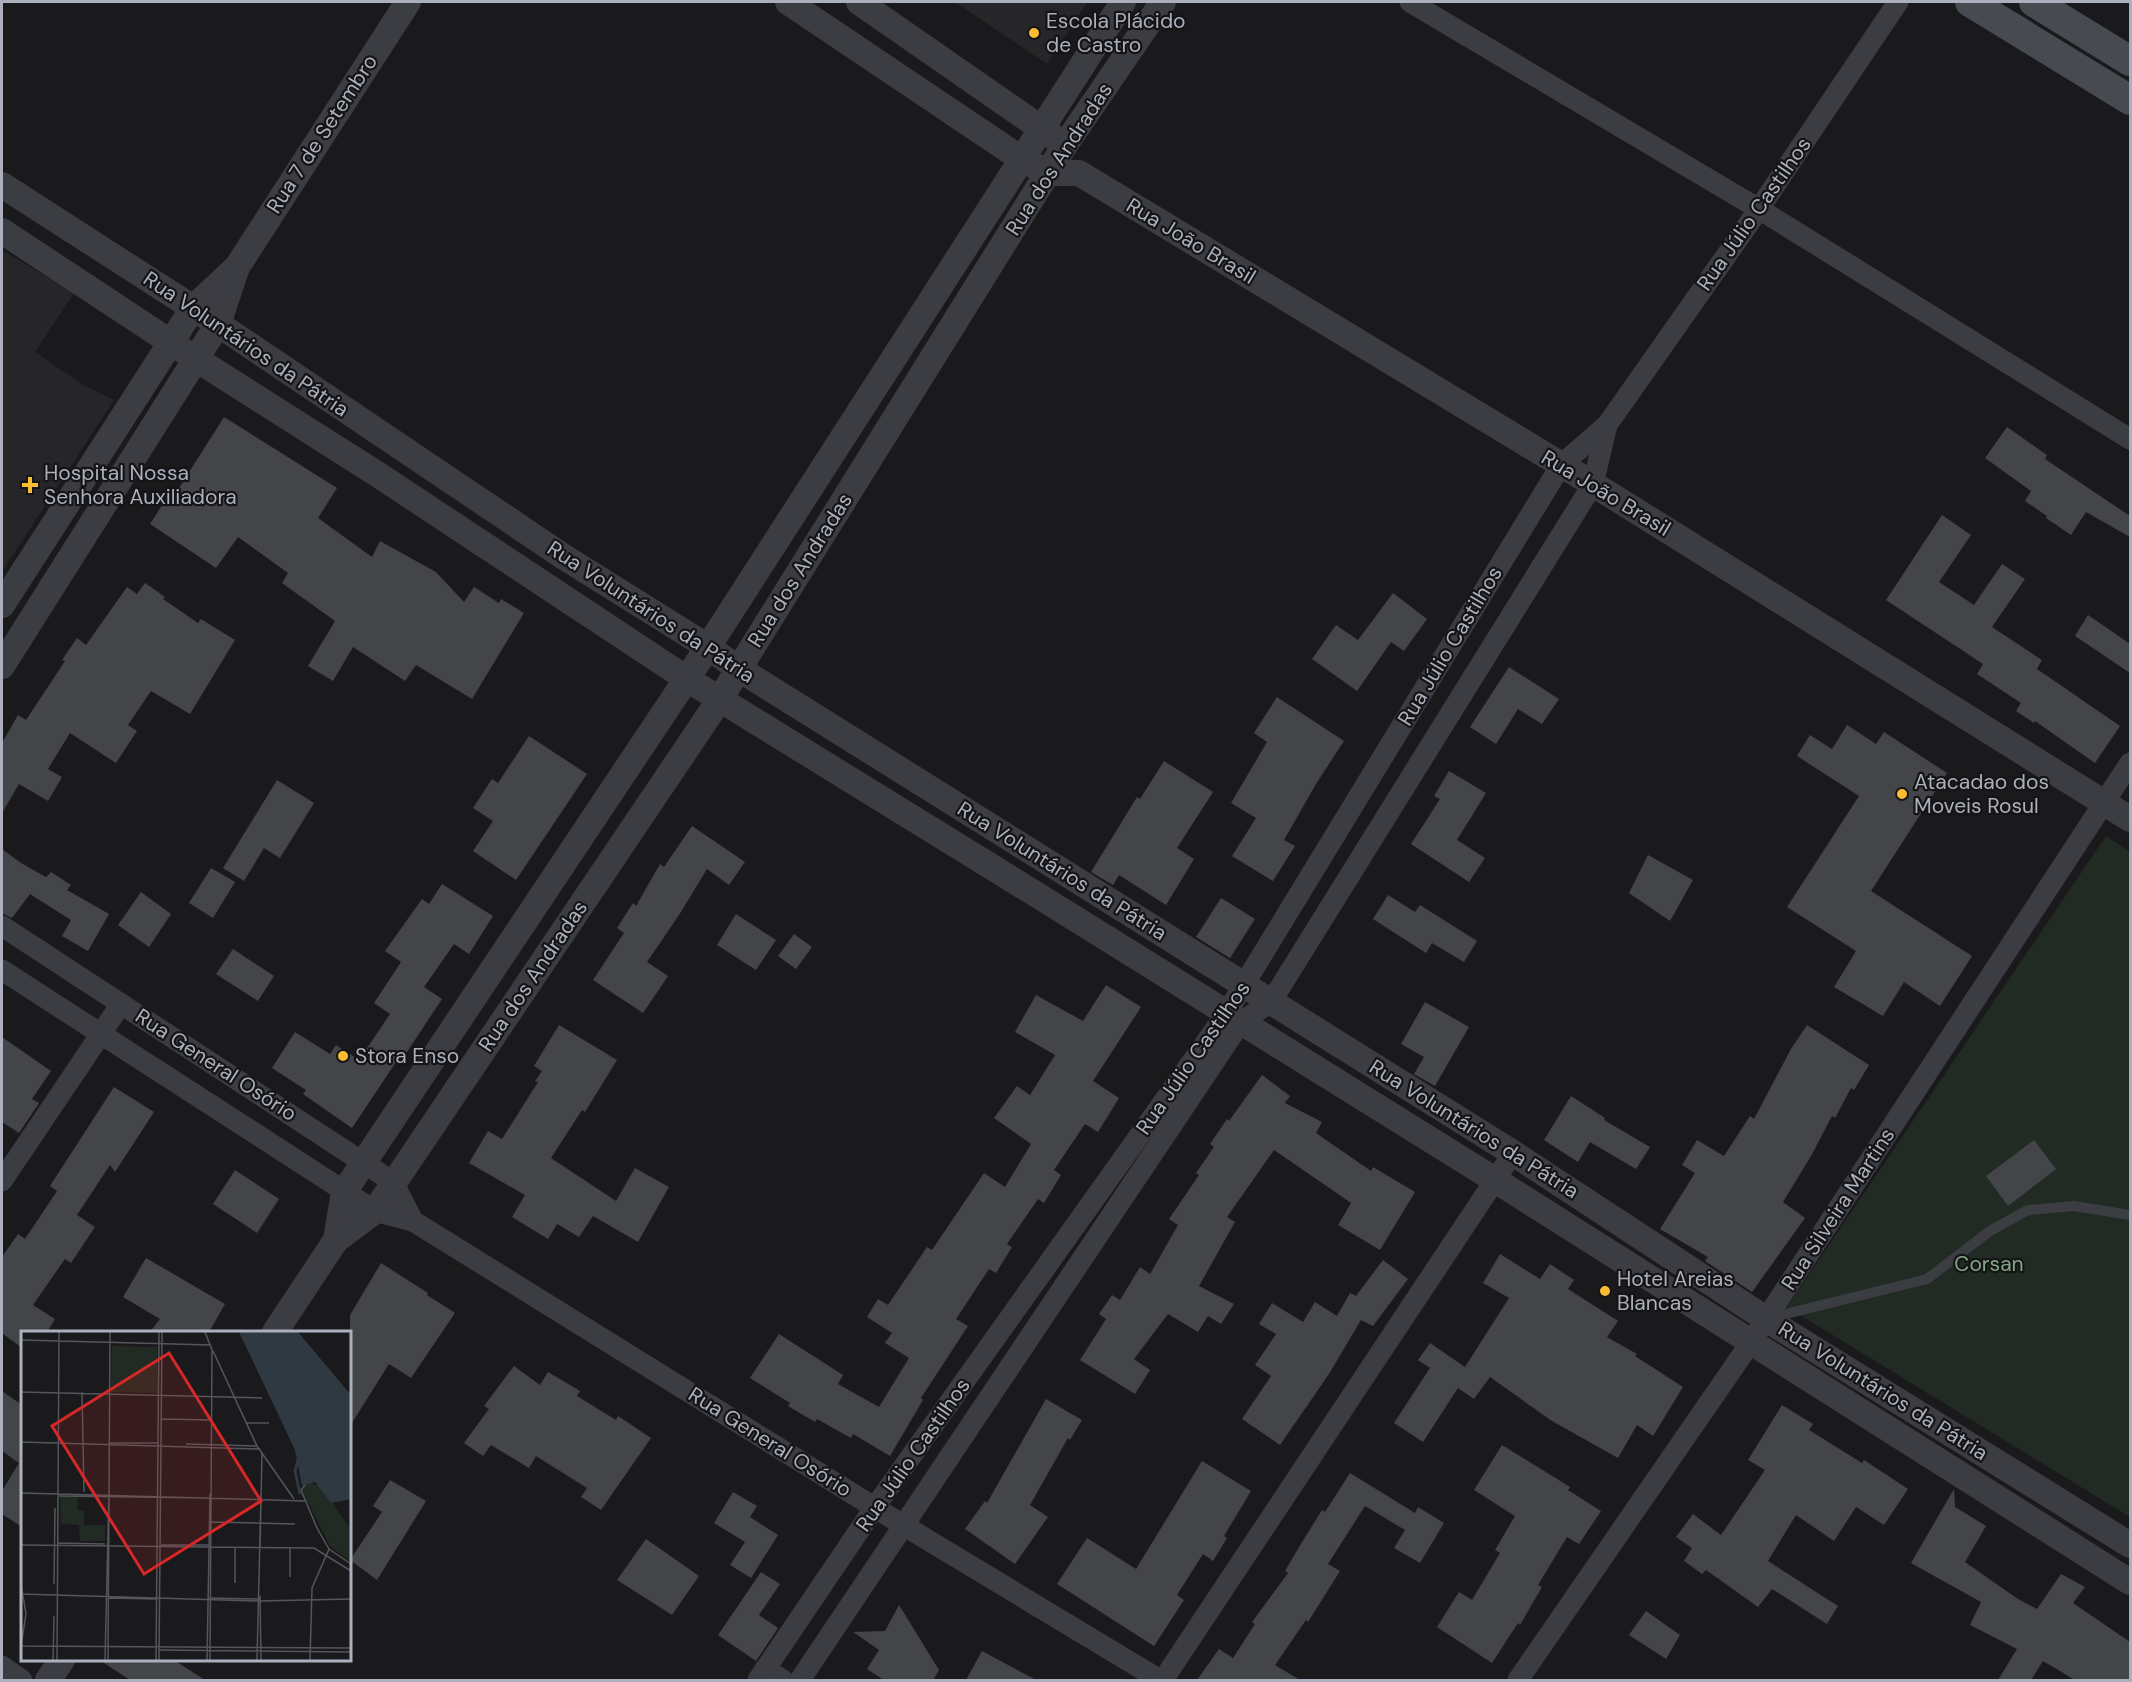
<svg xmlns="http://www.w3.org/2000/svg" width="2132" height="1682" font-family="'DM Sans',sans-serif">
	<rect width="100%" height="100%" fill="#1a1a1c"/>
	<g fill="#262629">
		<path d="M955,2H1087L1047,64Z"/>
		<path d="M2,250L74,293L35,352L83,385L114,400L3,570Z"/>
	</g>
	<path fill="#212b23" d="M2106,836L2130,852V1517L1787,1307Z"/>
	<g fill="#444549">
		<path d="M224,417L337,488L318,518L372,557L380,541L436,572L464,602L474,587L499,603L501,599L524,613L472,699L416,665L405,681L353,647L333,681L308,666L335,621L282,583L288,573L238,537L216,568L150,524L168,496L172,499Z"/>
		<path d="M2007,427L2047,455L2045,459L2130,516V537L2086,512L2071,535L2046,518L2047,516L2025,501L2031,491L1985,458Z"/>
		<path d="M1942,515L1971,535L1939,582L1974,605L2002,564L2025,579L1992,627L2042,660L2037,669L2120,726L2095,763L2035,721L2034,723L2016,711L2021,703L1977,674L1983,664L1886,600Z"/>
		<path d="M145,583L165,597L163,599L198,623L201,619L235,640L190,714L151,691L128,725L137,731L116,763L70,733L48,769L62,777L48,801L19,784L2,813V743L18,715L26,720L65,661L62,660L77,638L86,645L127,587L137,594Z"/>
		<path d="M1393,593L1427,619L1404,651L1391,642L1357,691L1312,659L1336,625L1358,640Z"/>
		<path d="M2088,615L2130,644V673L2075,636Z"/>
		<path d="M1509,667L1559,699L1542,724L1518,709L1496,744L1470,727Z"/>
		<path d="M1277,697L1344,741L1316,784L1284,840L1295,846L1273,881L1232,856L1256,818L1231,803L1267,742L1254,733Z"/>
		<path d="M1847,725L1876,744L1884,732L1947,773L1871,891L1972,956L1940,1006L1904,982L1883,1016L1834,987L1856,951L1787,907L1859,796L1797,756L1810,735L1832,749Z"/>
		<path d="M529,736L587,774L516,880L473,851L493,821L473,808L492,779L498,783Z"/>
		<path d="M1164,761L1213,792L1177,848L1194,859L1166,905L1119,875L1113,885L1091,872L1137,797L1140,799Z"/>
		<path d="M1449,771L1486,793L1457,840L1485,858L1469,882L1411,844L1440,799L1434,796Z"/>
		<path d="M277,780L314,803L280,858L264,848L244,881L223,868Z"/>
		<path d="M692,826L745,862L729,885L707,869L679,915L647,962L668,976L643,1013L593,980L624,933L617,928L633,903L636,906L660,864L664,867Z"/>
		<path d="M2,849L21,863L46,877L51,872L71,885L67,890L109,914L88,951L62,936L71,920L30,894L12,918L2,913Z"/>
		<path d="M1648,855L1693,880L1670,921L1629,893Z"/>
		<path d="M211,868L235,882L213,918L189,903Z"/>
		<path d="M442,884L493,916L469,954L454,944L424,987L442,999L403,1058L400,1056L352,1128L303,1094L306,1090L272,1068L295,1032L330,1054L336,1045L359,1060L390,1014L374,1003L401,962L385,951L422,899L429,904Z"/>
		<path d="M141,892L171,914L149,947L118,925Z"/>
		<path d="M1388,895L1415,912L1420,905L1477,941L1464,962L1432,943L1426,953L1373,919Z"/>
		<path d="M1221,898L1255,919L1230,958L1196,937Z"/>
		<path d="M736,914L776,940L756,970L717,945Z"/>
		<path d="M794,934L812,947L796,969L778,956Z"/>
		<path d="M233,949L274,976L258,1001L216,974Z"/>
		<path d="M1106,985L1141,1007L1093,1081L1119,1098L1098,1132L1085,1124L1054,1170L1061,1175L1044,1203L1038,1199L1007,1244L1012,1247L996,1273L989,1269L956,1319L968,1326L921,1398L923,1400L890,1456L853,1434L851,1438L817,1419L815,1422L788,1406L790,1403L750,1378L779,1334L843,1375L838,1384L879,1407L909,1358L885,1343L892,1333L867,1317L878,1299L888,1305L927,1247L932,1250L984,1173L1005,1187L1031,1144L994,1118L1017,1086L1030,1095L1055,1055L1015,1032L1036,995L1083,1021Z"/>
		<path d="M1425,1002L1469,1027L1435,1086L1414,1074L1424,1057L1401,1044Z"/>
		<path d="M559,1025L617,1060L585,1112L582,1110L551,1158L616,1201L635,1168L669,1187L638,1242L593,1216L579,1237L557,1224L548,1239L512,1217L525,1195L469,1163L488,1131L502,1139L538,1082L535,1081L542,1071L534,1066Z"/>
		<path d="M1807,1025L1869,1065L1854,1090L1851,1088L1835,1118L1832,1116L1811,1156L1783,1202L1805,1218L1752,1292L1705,1261L1708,1257L1660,1229L1695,1173L1682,1165L1697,1140L1724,1156L1750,1116L1754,1119L1791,1049Z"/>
		<path d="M2,1037L51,1071L32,1099L39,1103L19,1133L2,1122Z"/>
		<path d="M1262,1075L1290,1096L1285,1103L1322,1122L1316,1133L1371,1171L1373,1167L1415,1192L1380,1250L1338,1225L1351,1203L1274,1150L1227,1217L1235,1222L1199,1286L1234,1304L1221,1324L1208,1316L1198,1332L1168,1314L1134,1359L1150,1370L1135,1394L1080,1360L1106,1319L1099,1314L1112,1295L1120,1300L1140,1267L1150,1274L1178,1225L1169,1219L1199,1175L1196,1173L1214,1147L1210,1144L1227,1119L1229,1121Z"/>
		<path d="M114,1087L154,1112L115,1172L110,1165L77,1215L95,1227L71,1263L65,1259L33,1305L55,1319L47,1332H22V1348L2,1333V1257L18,1234L25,1239L57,1191L50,1186Z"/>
		<path d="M1571,1096L1605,1118L1604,1120L1650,1147L1636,1169L1590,1142L1578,1162L1544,1140Z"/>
		<path d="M2034,1140L2056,1169L2008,1206L1986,1176Z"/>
		<path d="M235,1170L279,1199L257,1233L213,1204Z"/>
		<path d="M1500,1254L1540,1279L1550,1264L1574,1280L1568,1289L1618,1321L1607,1337L1637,1354L1635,1356L1683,1387L1653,1436L1637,1425L1618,1458L1552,1421L1490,1377L1474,1399L1458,1388L1423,1442L1394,1423L1430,1368L1418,1360L1430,1343L1465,1367L1509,1298L1483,1283Z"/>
		<path d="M146,1258L225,1304L209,1332H150L160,1319L123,1297Z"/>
		<path d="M1383,1260L1408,1279L1373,1326L1361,1320L1329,1374L1280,1445L1242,1419L1271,1376L1255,1365L1276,1334L1259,1324L1272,1303L1303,1322L1315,1302L1337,1316L1350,1293L1356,1296Z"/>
		<path d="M381,1263L428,1293L427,1295L455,1313L411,1378L389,1364L350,1426V1315Z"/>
		<path d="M514,1366L540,1385L548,1372L580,1391L577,1396L616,1420L618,1416L651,1438L601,1510L581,1497L587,1488L536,1456L529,1468L491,1445L483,1456L464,1443L489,1409L484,1406Z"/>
		<path d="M2,1391L22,1405V1527L2,1514V1491L19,1463L2,1451Z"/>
		<path d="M1046,1399L1082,1420L1070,1440L1068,1438L1030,1505L1048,1517L1015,1564L965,1529L985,1501L987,1503Z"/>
		<path d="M1782,1405L1813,1424L1809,1430L1862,1463L1864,1460L1908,1489L1884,1525L1856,1507L1834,1541L1796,1515L1768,1561L1838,1606L1827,1624L1772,1589L1758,1607L1706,1570L1702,1574L1684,1561L1692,1548L1676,1537L1693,1514L1721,1535L1765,1470L1748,1460Z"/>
		<path d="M1502,1445L1570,1487L1568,1490L1601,1511L1579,1544L1567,1537L1538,1585L1542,1587L1520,1625L1518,1623L1492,1663L1437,1627L1459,1592L1472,1600L1500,1553L1495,1550L1515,1516L1474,1490Z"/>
		<path d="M1202,1461L1251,1491L1224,1536L1227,1538L1213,1561L1203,1554L1177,1595L1184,1600L1154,1646L1057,1584L1087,1538L1136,1569Z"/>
		<path d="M1350,1473L1415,1513L1418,1507L1444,1523L1420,1563L1394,1548L1405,1530L1365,1506L1328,1564L1340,1571L1308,1622L1306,1620L1275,1665L1300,1680H1197L1219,1649L1233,1658L1255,1624L1252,1622L1288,1573L1285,1571L1299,1547L1322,1510L1325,1512Z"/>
		<path d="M390,1480L426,1501L377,1580L350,1560L382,1512L373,1506Z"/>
		<path d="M1954,1489L1955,1507L1986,1526L1965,1562L2018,1599L2037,1609L2061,1574L2085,1587L2073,1603L2130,1642V1680H2075L2043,1661L2031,1680H1998L2017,1649L1970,1625L1981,1602L1911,1563Z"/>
		<path d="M733,1492L757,1506L750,1517L778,1535L751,1578L730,1565L745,1542L714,1523Z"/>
		<path d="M646,1539L699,1576L672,1615L617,1580Z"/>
		<path d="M761,1572L780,1584L759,1615L778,1628L756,1661L718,1635Z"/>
		<path d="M899,1605L939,1670L933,1680H884L867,1669L879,1650L853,1632L885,1631Z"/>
		<path d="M1646,1611L1680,1635L1666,1659L1629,1635Z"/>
		<path d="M982,1651L1036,1680H966Z"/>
		<path d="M98,1659H172L205,1680H130Z"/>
	</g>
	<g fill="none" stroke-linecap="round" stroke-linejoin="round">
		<path stroke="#3c3d43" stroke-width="10" d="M1769,1318L1927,1279L1990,1231L2028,1210L2074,1206L2130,1215"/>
		<g stroke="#3c3d43" stroke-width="21">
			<path d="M1410,2L1759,209L2130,439"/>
			<path d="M2,926L393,1182L413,1221"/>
			<path d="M2,970L375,1211L413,1221L903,1525L1160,1680"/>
			<path d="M2,1181L121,1004"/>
			<path d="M2,1666L22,1680"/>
			<path d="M765,1669L783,1680"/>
			<path d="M758,1680L875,1507L1226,1014L1561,465L1607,425L1759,209L1898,2"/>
			<path d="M800,1680L1241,1022L1271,1002L1593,484L1607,425"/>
			<path d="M1163,1680L1513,1153"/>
			<path d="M1518,1680L1751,1342L2130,763"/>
		</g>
		<g stroke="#3c3d43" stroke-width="26">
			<path d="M788,2L1023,160L1049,173H1079L1593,484L2130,819"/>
			<path d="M859,2L1055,138"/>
			<path d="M2,185L218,324L564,557L708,647L739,669L1513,1153L1766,1319L2130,1545"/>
			<path d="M2,231L196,359L374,472L687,679L1034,893L1495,1180L2130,1582"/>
			<path d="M2,605L193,308L237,267L408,2"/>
			<path d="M2,666L218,324L236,270"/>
			<path d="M336,1240L344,1192L708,647L1123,2"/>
			<path d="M275,1332L336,1240L375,1211L720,699L1065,145L1163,2"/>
			<path d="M48,1680L62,1660"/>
		</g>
		<g stroke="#484a52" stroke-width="30">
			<path d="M1970,2L2130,100"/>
			<path d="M2034,2L2130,61"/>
		</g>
	</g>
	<g fill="#fbbc33" stroke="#151517" stroke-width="2">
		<circle cx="1034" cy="33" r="6"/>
		<path d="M27 476h6v6h6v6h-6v6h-6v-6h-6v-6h6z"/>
		<circle cx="1902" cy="794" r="6"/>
		<circle cx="343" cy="1056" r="6"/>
		<circle cx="1605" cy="1291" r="6"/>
	</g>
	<g text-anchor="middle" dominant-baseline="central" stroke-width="4.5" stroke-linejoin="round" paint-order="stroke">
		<g font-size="21" fill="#acb0bc" stroke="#151517" text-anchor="start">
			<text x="1046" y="21">Escola Plácido<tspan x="1046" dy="24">de Castro</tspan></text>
			<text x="44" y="473">Hospital Nossa<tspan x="44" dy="24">Senhora Auxiliadora</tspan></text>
			<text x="1914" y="782">Atacadao dos<tspan x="1914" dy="24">Moveis Rosul</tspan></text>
			<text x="355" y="1056">Stora Enso</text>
			<text x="1617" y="1279">Hotel Areias<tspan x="1617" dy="24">Blancas</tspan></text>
		</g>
		<g font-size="21" fill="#acb0bc" stroke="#151517">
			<text transform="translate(322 134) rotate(-57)">Rua 7 de Setembro</text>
			<text transform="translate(1059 159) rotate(-57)">Rua dos Andradas</text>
			<text transform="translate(1754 214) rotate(-55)">Rua Júlio Castilhos</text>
			<text transform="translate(1191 241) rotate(31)">Rua João Brasil</text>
			<text transform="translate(246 344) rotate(34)">Rua Voluntários da Pátria</text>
			<text transform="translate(1606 493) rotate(31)">Rua João Brasil</text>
			<text transform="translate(800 570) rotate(-58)">Rua dos Andradas</text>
			<text transform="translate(651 612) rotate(33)">Rua Voluntários da Pátria</text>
			<text transform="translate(1450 646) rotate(-59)">Rua Júlio Castilhos</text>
			<text transform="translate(1062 871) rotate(32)">Rua Voluntários da Pátria</text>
			<text transform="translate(533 976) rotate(-56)">Rua dos Andradas</text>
			<text transform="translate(1193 1058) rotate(-55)">Rua Júlio Castilhos</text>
			<text transform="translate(216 1065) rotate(33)">Rua General Osório</text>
			<text transform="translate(1474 1129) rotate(32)">Rua Voluntários da Pátria</text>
			<text transform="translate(1838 1209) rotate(-57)">Rua Silveira Martins</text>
			<text transform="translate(1883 1391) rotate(32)">Rua Voluntários da Pátria</text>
			<text transform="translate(770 1442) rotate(32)">Rua General Osório</text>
			<text transform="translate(913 1455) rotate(-55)">Rua Júlio Castilhos</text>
		</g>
		<g font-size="21" fill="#82a885" stroke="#151517">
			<text x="1989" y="1264">Corsan</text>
		</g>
	</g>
	<g transform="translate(21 1331)">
		<rect width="330" height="330" fill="#1a1a1c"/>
		<path d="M91,15L136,16L137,62L90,61ZM287,151L299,155L330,198V231L309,215L281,159ZM39,165L57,166L56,179L63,180V194H84V210H59L58,194L40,193Z" fill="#212b23"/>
		<path d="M218,1H277L330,64V168L310,172L294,151L281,155L274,119Z" fill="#2f3941"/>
		<path fill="none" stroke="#2f3941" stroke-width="3" d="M277,129L274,140L279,163"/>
		<path fill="none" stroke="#54565c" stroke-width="1.5" d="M184,1L191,19L189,329M0,9L190,14M192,20L236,115L273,168M0,61L241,67M61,61L63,161M140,88L190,89M225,92H248M0,111L239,118M88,112H138M165,113L236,115M284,154L280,159L296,197L308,218L330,233M0,162L37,163M37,163L284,170M38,165L187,167M190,191L274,193M36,212L84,213M0,214L293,217L330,240M140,214H188M214,216V252M239,218L241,122M269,246V217M0,253L5,283L0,315M33,253L34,177M0,263L238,270L330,268M239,265L240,329M88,267L135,268M188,267L239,268M0,315L330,317M137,319L330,321M32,329L33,285M36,329L38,1M84,329L88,162M87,329L89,1M135,329L138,1M138,329L141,1M186,329L189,163M236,329L240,163M289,329L291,257L308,218"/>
		<path fill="#d62828" fill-opacity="0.15" stroke="#d62828" stroke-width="3" d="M148,22L240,170L123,243L31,95Z"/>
		<rect width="330" height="330" fill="none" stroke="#acb0bc" stroke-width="3"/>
	</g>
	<rect width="2132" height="1682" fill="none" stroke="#acb0bc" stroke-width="6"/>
</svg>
